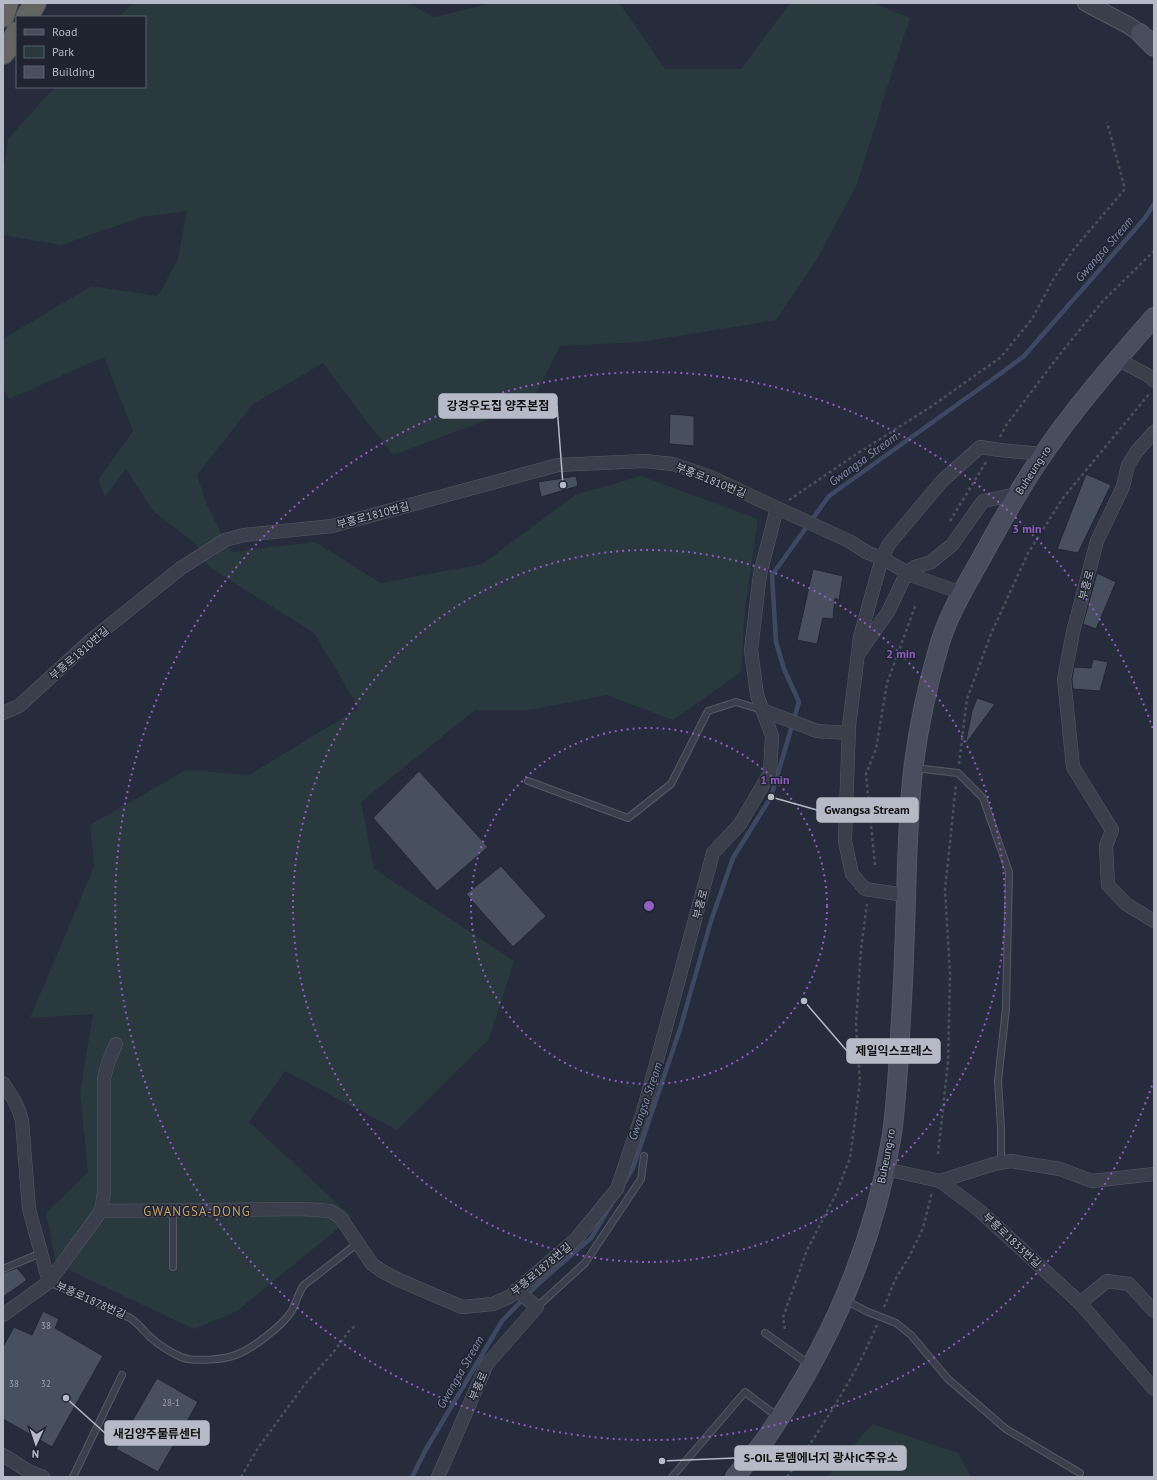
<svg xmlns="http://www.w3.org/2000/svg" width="1157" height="1480" font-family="'PT Sans','Noto Sans KR',sans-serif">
	<rect width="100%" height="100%" fill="#262c3b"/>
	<g fill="#29393d">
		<path d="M133,3H408L434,17L492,3H597L620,4L665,69H741L790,3H874L910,18L886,91L857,184L816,261L776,320L641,342L560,346L531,403L393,455L367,422L323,363L252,405L197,475L206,503L231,552L315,542L381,583L482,564L575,495L641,476L758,519L745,608L741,672L673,720L607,695L530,710H475L361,802L374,869L514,961L489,1039L397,1130L285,1071L249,1122L352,1217L237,1311L194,1329L56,1264L46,1213L88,1172L80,1093L93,1014L30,1018L94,867L90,825L186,770L249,775L359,708L314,633L209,567L196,544L153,511L126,469L105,497L98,480L133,431L104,357L9,399L3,388V339L91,286L158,296L178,259L187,211L142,217L61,245L3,235V172L8,139L55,87H145V17H119Z"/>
		<path d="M872,1424L958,1453L971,1477H827Z"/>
	</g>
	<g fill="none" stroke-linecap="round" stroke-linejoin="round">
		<g stroke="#3e4862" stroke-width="4.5">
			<path d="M626,1180L633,1168L680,1029L711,921L733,858L771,797L799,702L784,669L776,642L772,575L829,496L993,379L1024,356L1145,218L1154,204"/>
			<path d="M412,1477L425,1451L502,1321L538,1284L591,1238L611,1205"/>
		</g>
	</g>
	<g fill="#484f5f" stroke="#212632">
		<path d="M670,414L694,416V446L669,444Z"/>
		<path d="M1086,474L1111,485L1078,553L1057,549Z"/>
		<path d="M576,476L578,486L541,497L538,482Z"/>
		<path d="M813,569L843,576L839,600L835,598L833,619L823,618L817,644L797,640Z"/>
		<path d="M1097,573L1116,582L1096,629L1083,624Z"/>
		<path d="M1093,659L1108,662L1100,691L1073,689L1072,679L1074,667L1091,668Z"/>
		<path d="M977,698L995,704L965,745L972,711Z"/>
		<path d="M419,771L488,847L437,891L373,818Z"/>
		<path d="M501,866L546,916L513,947L466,894Z"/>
		<path d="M17,1268L27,1280L3,1297V1273Z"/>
		<path d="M43,1311L59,1319L55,1328L103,1356L52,1447L3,1419V1347L14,1327L32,1335Z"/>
		<path d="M157,1378L198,1402L158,1472L116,1449Z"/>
	</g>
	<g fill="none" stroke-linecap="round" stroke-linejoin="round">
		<g stroke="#555a66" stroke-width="8">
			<g id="service">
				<path d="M915,768L958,773L983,798L1009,872L1006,1008L998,1081L1001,1129V1163"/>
				<path d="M528,781L628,818L671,784L708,711L736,702L762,710"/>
				<path d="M173,1210V1267"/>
				<path d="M3,1269L41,1253"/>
				<path d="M49,1282L130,1318C138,1323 143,1330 150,1337C158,1344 170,1352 181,1357C193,1362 225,1360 238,1354C253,1348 282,1326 291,1312C296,1304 298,1293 304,1285L358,1243"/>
				<path d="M845,1300L868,1312L896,1323L911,1335L948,1379L1006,1429L1080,1473"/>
				<path d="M537,1307L585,1263L641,1179L644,1156"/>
				<path d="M765,1333L810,1365"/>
				<path d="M73,1477L122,1375"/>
				<path d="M672,1477L745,1392L778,1417"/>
			</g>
		</g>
		<g stroke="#555a66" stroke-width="14">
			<g id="minor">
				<path d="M1117,359L1151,377L1154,381"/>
				<path d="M1154,432L1137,451L1128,465L1123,487L1097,541L1073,632L1064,679L1073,767L1112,830L1106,846L1108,885L1126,904L1154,921"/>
				<path d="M859,653L888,612L907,572L915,567L931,562L952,545L983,501L1017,494"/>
				<path d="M762,710L817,731L848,733"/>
				<path d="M3,713L19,706L90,641L181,568L225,540L244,535L332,526L558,465L644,461L673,464L711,477L777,508L849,541L868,553L882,558L913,576L962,593"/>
				<path d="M905,895L865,889L852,874L845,841L849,726L860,637L882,558L889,544L943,480L980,447L1000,450L1043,454"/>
				<path d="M3,1083C11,1095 19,1106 22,1121L29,1209L49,1282"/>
				<path d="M885,1169L940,1181L980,1211L1080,1303L1154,1389"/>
				<path d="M940,1181L994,1164L1011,1161L1060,1169L1092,1181L1154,1174"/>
				<path d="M101,1211L104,1193V1078L108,1063L116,1044"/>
				<path d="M1080,1303L1107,1281L1129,1284L1154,1311"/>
				<path d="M3,1315L49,1282L101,1211L303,1209L330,1211L340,1217L372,1264L382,1271L399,1280L462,1307L493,1304L509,1297L576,1239L617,1189L643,1112L713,853L740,824L770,773L772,736L757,695L751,650L760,574L777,508"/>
				<path d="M3,1455L28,1471L43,1477"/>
				<path d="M438,1477L487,1364L537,1307L516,1290"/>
			</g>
		</g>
		<g stroke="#555a66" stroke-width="18">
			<path id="tertiary" d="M1086,3L1128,25L1150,40"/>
		</g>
		<g stroke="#555a66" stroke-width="20">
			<g id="secondary">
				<path d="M1140,33L1154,47"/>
				<path d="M735,1477C745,1464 757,1451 767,1437C828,1348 873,1247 891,1140C895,1117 896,1093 898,1070C900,1032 903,993 904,955C907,894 906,832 913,771C918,728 927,687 939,646C948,614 967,584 983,555C1002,521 1020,487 1042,456C1075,407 1115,362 1154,317"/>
			</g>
		</g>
		<g stroke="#424753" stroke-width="24">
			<g id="trunk">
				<path d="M3,16L7,3"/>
				<path d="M27,17L35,3"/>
				<path d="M3,53L10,45L17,33"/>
			</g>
		</g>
		<g stroke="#465459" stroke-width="2.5" stroke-dasharray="3 3" stroke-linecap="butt">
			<path d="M1000,437L1007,424L1057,358L1102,302L1154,251"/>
			<path d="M789,500L855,455L932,406L1001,357L1032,319L1054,278L1074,249L1125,189L1107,122"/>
			<path d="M950,521L986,462"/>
			<path d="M959,764L967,699L991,634L1028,553L1063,498L1150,393"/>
			<path d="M875,865L866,774L876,749L887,683L916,604"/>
			<path d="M938,1154L948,1062L950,974L945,889L956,785"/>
			<path d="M884,1307L895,1280L909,1257L923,1228L932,1192"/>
			<path d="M785,1329L783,1317L807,1250L836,1194L850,1158L860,1082L856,1024L861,949L867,904"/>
			<path d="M241,1477L258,1448L305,1384L332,1354L350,1330L355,1326"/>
			<path d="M787,1477C821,1429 854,1379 877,1325"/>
		</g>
		<use href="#service" stroke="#3a3f4b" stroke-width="6"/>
		<use href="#minor" stroke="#3a3f4b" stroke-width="13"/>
		<use href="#tertiary" stroke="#3a3f4b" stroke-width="16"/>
		<use href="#secondary" stroke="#494d5e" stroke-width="18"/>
		<use href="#trunk" stroke="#646462" stroke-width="22"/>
	</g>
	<g fill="none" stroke="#905ec2" stroke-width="2" stroke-dasharray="2 4">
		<circle cx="649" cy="906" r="178"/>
		<circle cx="649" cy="906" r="356"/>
		<path d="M1154 1080A534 534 0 1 1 1154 732"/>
	</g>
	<g text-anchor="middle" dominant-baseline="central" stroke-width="3" stroke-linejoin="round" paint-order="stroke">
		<g font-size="9" fill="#9a9fad">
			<text x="46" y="1325">38</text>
			<text x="14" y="1383">38</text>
			<text x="46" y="1383">32</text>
			<text x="171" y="1402">28-1</text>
		</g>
		<g font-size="11" fill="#b6bac7" stroke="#1f2430">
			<text transform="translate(1033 470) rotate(-57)">Buheung-ro</text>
			<text transform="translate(711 480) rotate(22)">부흥로1810번길</text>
			<text transform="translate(373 515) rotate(-15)">부흥로1810번길</text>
			<text transform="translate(1086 585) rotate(-75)">부흥로</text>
			<text transform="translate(79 653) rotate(-41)">부흥로1810번길</text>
			<text transform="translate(700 904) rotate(-75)">부흥로</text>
			<text transform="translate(886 1156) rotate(-79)">Buheung-ro</text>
			<text transform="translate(1012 1240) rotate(43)">부흥로1833번길</text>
			<text transform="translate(541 1269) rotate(-40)">부흥로1878번길</text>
			<text transform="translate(91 1300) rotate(24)">부흥로1878번길</text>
			<text transform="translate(478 1386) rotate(-67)">부흥로</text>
		</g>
		<g font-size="12" font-style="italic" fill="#818dab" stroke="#1f2430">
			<text transform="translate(1104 249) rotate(-49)">Gwangsa Stream</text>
			<text transform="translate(863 459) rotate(-36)">Gwangsa Stream</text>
			<text transform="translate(645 1101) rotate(-71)">Gwangsa Stream</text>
			<text transform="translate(460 1372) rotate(-60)">Gwangsa Stream</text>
		</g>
		<g font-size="13" letter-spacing="1" fill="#c9a46e" stroke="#1f2430">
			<text x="197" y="1211">GWANGSA-DONG</text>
		</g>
	</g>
	<circle cx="649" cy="906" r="6" fill="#905ec2" stroke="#1f2430" stroke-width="2"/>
	<g font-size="12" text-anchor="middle" font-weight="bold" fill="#905ec2" stroke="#1f2430" stroke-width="3" stroke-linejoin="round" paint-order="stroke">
		<text x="1027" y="533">3 min</text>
		<text x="901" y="658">2 min</text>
		<text x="775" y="784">1 min</text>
	</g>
	<path fill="none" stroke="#b6bac7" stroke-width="1.5" d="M563 485L557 406M771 797L817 810M804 1001L847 1051M66 1398L105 1433M662 1461L735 1458"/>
	<g fill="#b6bac7" stroke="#1f2430" stroke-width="1.5">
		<circle cx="563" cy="485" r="4"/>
		<circle cx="771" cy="797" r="4"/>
		<circle cx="804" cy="1001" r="4"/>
		<circle cx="66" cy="1398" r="4"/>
		<circle cx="662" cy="1461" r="4"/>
	</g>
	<g fill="#b6bac7" stroke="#b6bac7" stroke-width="1.5">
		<rect x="439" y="394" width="118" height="24" rx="4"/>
		<rect x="817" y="798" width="101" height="24" rx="4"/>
		<rect x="847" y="1039" width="93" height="24" rx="4"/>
		<rect x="105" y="1421" width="104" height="24" rx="4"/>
		<rect x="735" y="1446" width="171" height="24" rx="4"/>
	</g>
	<g font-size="12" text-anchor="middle" font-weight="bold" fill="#111">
		<text x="498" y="410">강경우도집 양주본점</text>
		<text x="867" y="814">Gwangsa Stream</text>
		<text x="894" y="1055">제일익스프레스</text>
		<text x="157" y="1438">새김양주물류센터</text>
		<text x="821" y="1462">S-OIL 로뎀에너지 광사IC주유소</text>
	</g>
	<rect width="1157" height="1480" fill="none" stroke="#b6bac7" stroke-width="8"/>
	<rect x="16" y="16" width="130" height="72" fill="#1f2430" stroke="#5b606c"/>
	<rect x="24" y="29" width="20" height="6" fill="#494d5e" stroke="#5b606c"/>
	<text x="52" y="36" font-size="12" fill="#b6bac7">Road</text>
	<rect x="24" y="46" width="20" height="12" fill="#29393d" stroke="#5b606c"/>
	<text x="52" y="56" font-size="12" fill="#b6bac7">Park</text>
	<rect x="24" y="66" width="20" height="12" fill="#484f5f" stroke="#5b606c"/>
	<text x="52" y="76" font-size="12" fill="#b6bac7">Building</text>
	<g transform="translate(36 1444) rotate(183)" stroke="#1f2430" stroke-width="3" paint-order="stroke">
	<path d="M0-3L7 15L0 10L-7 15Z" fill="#b6bac7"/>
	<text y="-6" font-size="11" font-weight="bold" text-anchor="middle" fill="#b6bac7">N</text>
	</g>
</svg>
